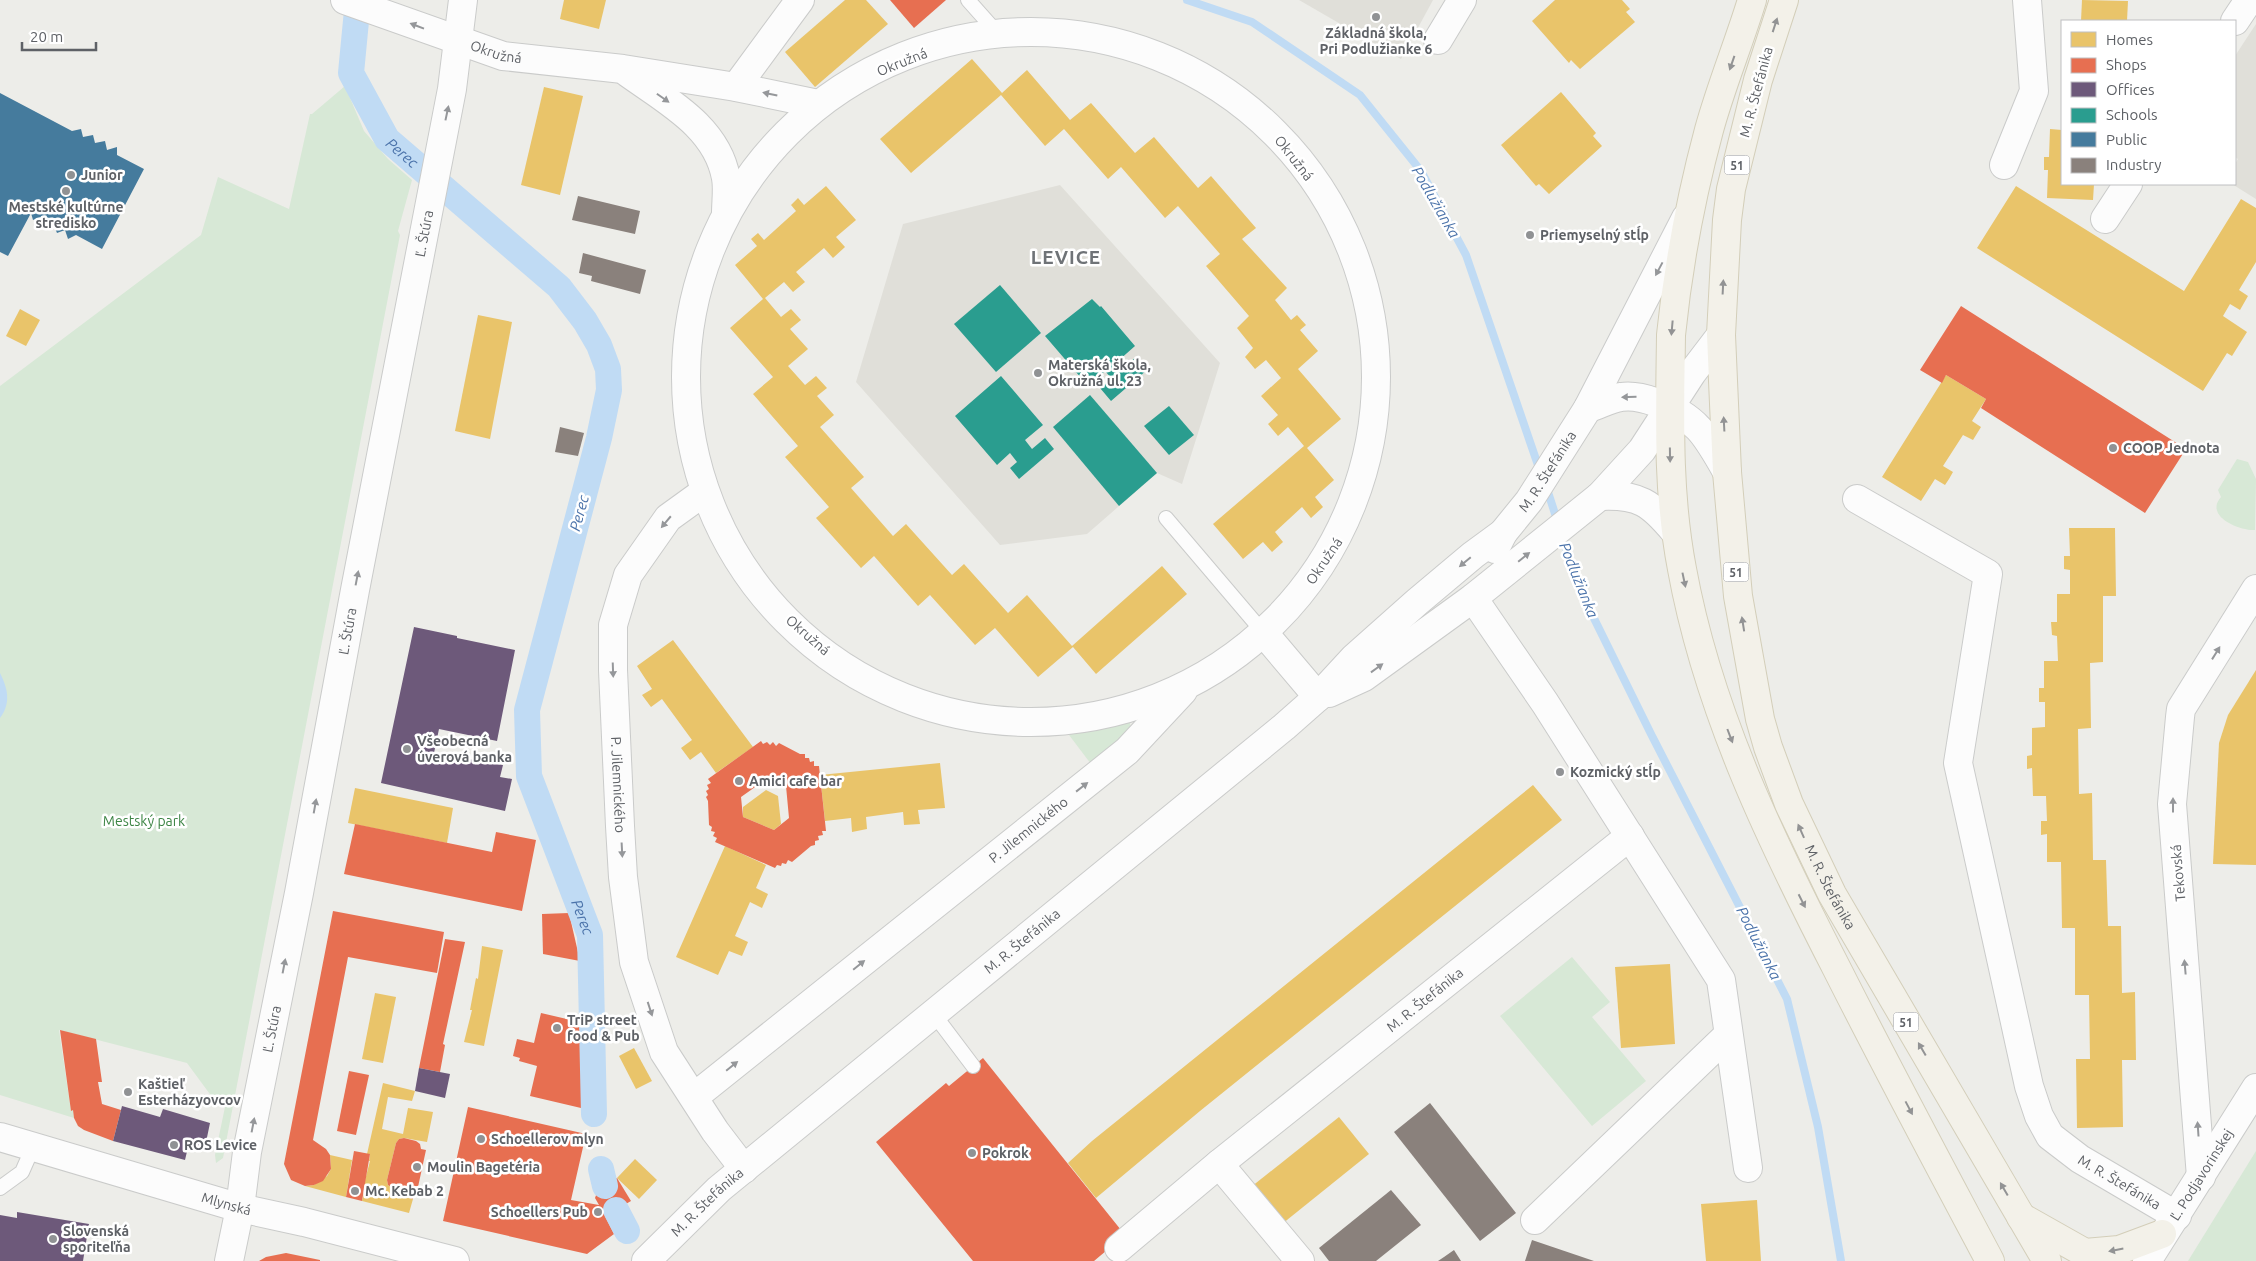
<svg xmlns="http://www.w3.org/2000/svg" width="2256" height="1261" font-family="Ubuntu,sans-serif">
	<rect width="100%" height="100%" fill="#edede9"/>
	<g fill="#e0dfd9">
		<path d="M1299,0H1433L1401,59Z"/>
		<path d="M2256,24V199L2232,184H2235V164L2238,159L2235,157V56Z"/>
		<path d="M1060,185L1220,363L1182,484L1157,473L1087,534L1000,545L856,382L903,224Z"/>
	</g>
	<g fill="#d7e8d6">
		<path d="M345,86L364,131L388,159L412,180L398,231L400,235L223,1158L216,1163L215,1155L225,1107L215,1101L187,1063L59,1030L71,1110H73L74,1118L0,1095V386L201,235L218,177L289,209L310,114H312Z"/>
		<path d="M2237,459L2248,462L2256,479L2255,530C2239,531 2204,516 2221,497L2218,490Z"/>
		<path d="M1122,717L1130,723L1131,732L1091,764L1063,727Z"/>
		<path d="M1572,957L1610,1002L1592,1017L1646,1081L1592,1126L1500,1016Z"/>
		<path d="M2256,1151V1261H2188Z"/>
	</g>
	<path fill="#c0dbf4" d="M0,673C8,689 11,703 0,718Z"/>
	<g fill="#e9c46a">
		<path d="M564,0H606L599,29L560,19Z"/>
		<path d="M845,0H866L888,24L815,87L785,52Z"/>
		<path d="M1555,0H1622L1630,9L1626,12L1635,22L1580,69L1571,60L1569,63L1532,21Z"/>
		<path d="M2082,0L2128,1L2127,21H2081Z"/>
		<path d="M972,59L1002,93L1027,70L1070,120L1091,103L1135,153L1154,137L1198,188L1211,176L1256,228L1242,239L1287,288L1275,300L1291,320L1297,315L1306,325L1300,330L1318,351L1298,369L1341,419L1307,448L1334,480L1315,497L1323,507L1311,518L1302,507L1275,532L1283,542L1272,552L1263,542L1243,559L1213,524L1304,446L1288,427L1278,436L1268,424L1278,415L1261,396L1281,378L1266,360L1255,369L1245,357L1253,348L1237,328L1249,316L1206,266L1220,254L1178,206L1165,218L1121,167L1108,179L1064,129L1045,146L1001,95L911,173L880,139Z"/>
		<path d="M544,87L583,96L560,195L521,185Z"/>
		<path d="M1561,92L1596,133L1593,136L1602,146L1549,194L1539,184L1536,186L1501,145Z"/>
		<path d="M2050,129L2062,130V184H2094L2093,200L2047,198L2048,170H2044V157H2049Z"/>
		<path d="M826,186L856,220L836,237L845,247L833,258L824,248L796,272L805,282L793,292L784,282L765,298L781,317L791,309L801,320L790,329L808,349L788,366L805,385L816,376L827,388L817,396L834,415L820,427L864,477L851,488L893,536L906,524L952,575L964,564L1008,613L1027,595L1072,646L1162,566L1187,594L1096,674L1073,647L1038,677L995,628L975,645L930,595L918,606L874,556L861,568L816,518L829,507L785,457L798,446L753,394L773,377L730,328L763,299L735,265L757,246L751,239L758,233L764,240L796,211L791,205L798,198L804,205Z"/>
		<path d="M2016,186L2184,291L2241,199L2256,208V262L2239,290L2248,296L2240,310L2230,304L2223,316L2247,332L2232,356L2227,353L2203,391L1977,248Z"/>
		<path d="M20,309L40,320L26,346L6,336Z"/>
		<path d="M478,315L512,322L490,439L455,431Z"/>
		<path d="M1946,375L1986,399L1972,421L1981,427L1973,440L1963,435L1943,466L1953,472L1949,479L1945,485L1935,479L1921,501L1882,477Z"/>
		<path d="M2069,528H2115L2116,596H2103V662L2090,663L2091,728L2078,729L2079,794L2092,793L2093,860H2106L2108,926H2121L2122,993L2135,992L2136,1060H2122L2123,1127L2077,1128L2076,1059H2090L2089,995H2075V928H2062L2061,862H2047V834L2041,835V821H2047L2046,796H2033L2032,768L2027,769V756L2032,755V728L2045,727V702H2039V688H2044V661H2058L2057,636L2052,635L2051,622H2057V594H2070V570L2064,569V556H2070Z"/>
		<path d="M673,640L753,747L716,773L701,752L690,760L681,748L692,740L662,699L651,707L642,695L652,689L637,666Z"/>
		<path d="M2256,670V865L2213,864L2219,743L2228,715Z"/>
		<path d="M940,763L945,808L918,810L920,824L904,825L903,812L866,817L867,829L852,832L851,818L825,821L820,775Z"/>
		<path d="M1533,785L1562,820L1200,1111L1096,1198L1068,1163L1092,1141Z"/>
		<path d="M355,788L453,808L447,843L348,823Z"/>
		<path d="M766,790L778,796L781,824L774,830L743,817V807Z"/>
		<path d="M725,846L766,865L756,888L768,894L762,908L750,902L735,936L748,942L742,956L729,951L718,975L676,957Z"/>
		<path d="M482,946L503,950L484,1046L464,1042L472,1010H470L476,978L478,979Z"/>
		<path d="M1670,964L1675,1044L1621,1048L1615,967Z"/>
		<path d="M375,993L396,997L383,1063L362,1059Z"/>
		<path d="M634,1048L652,1081L636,1089L619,1056Z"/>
		<path d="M383,1083L415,1091L412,1101L388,1097L382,1129L403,1134L408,1108L433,1112L427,1142L404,1138L399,1139L396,1143L387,1180L388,1185L391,1187L403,1190L402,1196L413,1199L409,1213L362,1201L365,1188H363L370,1161H369L370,1154H367Z"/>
		<path d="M1339,1117L1369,1154L1282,1224L1251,1187Z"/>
		<path d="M330,1155L352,1160L346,1197L305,1186L314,1185L327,1176L331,1169Z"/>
		<path d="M635,1159L657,1180L639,1199L617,1178Z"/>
		<path d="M1757,1200L1761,1261H1706L1701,1204Z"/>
	</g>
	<g fill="#e76f51" fill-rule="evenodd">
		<path d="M890,0H946L914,28Z"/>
		<path d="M1961,306L2186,449L2145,513L1981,408L1986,399L1946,375L1942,383L1920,370Z"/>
		<path d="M761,741L763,744L767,742L770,745L773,742L776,746L779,743L800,754H805V758H809L810,762L814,761V766H819L826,831H822L823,835L818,836L819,840L815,841V845L811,846L792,862L788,860L786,864L782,863L781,866L777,865L775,868L715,842L717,838L713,836L715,832L711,831L712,827L709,825L708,801L706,797L708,795L706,791L709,789L707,785L711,783L708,779ZM768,778L786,786L789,818L774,830L743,817L741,797Z"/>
		<path d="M355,824L492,852L496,832L536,840L522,911L344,874Z"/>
		<path d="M333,911L444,932L437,973L348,957L313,1140L326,1149L330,1155L331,1169L323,1181L314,1185L305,1186L291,1180L284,1164Z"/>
		<path d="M569,913L580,961L543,954L542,914Z"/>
		<path d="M445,939L465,942L443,1044L445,1045L440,1072L419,1068Z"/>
		<path d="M541,1013L584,1023L581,1108L530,1096L537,1066L519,1061L520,1058L513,1056L517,1039L534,1043Z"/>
		<path d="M60,1030L96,1039L102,1082H98L102,1104L121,1110L113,1141L84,1130L78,1126L74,1118L73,1110L71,1111Z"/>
		<path d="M983,1058L1125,1235L1094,1261H973L876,1142L946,1083L949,1086Z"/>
		<path d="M349,1071L369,1075L356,1135L337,1131Z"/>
		<path d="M468,1107L586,1134L571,1200L599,1205L595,1198L598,1190L617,1178L631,1201L605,1216L614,1234L587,1254L443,1221Z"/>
		<path d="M404,1138L416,1141L420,1144L421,1149L426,1150L418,1187L415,1186L413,1199L402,1196L403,1190L391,1187L388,1185L387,1180L396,1143L399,1139Z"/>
		<path d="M354,1151L370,1154L362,1201L346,1197Z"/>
		<path d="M286,1253L320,1260V1261H259L266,1257Z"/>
	</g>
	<g fill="#6d597a">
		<path d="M414,627L457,636V638L515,650L497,741L439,729L434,753L503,765L500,777L512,779L505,811L381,783Z"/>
		<path d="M419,1068L450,1074L445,1098L415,1091Z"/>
		<path d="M122,1106L160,1117L163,1109L210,1123L205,1147L189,1143L185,1160L113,1141Z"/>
		<path d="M17,1212L89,1224L83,1261H0V1215L17,1218Z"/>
	</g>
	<g fill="#2a9d8f">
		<path d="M1000,285L1041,333L996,372L954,324Z"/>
		<path d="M1092,299L1100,307L1101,306L1135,346L1118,361L1124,368L1136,357L1147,370L1111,401L1100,388L1112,379L1105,371L1088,386L1045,336Z"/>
		<path d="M1001,376L1043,425L1025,440L1032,449L1045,438L1054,449L1019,479L1010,468L1017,462L1010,453L997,465L955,416Z"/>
		<path d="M1090,395L1157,473L1119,506L1053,427Z"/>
		<path d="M1169,406L1194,435L1169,455L1144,426Z"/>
	</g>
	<path fill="#457b9d" d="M0,93L72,131L81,129L83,137L93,135L95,143L105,141L107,150L117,147V155L144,169L102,249L76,235L68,239L65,230L57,233L53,223L45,227L41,217L33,220L31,213L8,256L0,252Z"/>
	<g fill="#8a817c">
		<path d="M578,196L640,211L635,234L572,220Z"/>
		<path d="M583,253L646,270L640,294L591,281L592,276L579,273Z"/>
		<path d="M560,427L584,433L578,456L555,452Z"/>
		<path d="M1430,1103L1516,1213L1480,1241L1394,1132Z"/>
		<path d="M1391,1190L1421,1225L1376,1261H1329L1319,1248Z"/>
		<path d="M1532,1240L1594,1261H1525Z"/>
		<path d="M1454,1250L1461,1261H1438L1444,1257Z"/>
	</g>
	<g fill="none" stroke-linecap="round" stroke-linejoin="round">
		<g stroke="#c0dbf4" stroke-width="8">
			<path d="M1187,0L1252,22L1360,95L1421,171L1466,255L1540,471"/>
			<path d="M1546,486L1558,523"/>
			<path d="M1561,534L1581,592L1651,734L1787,999L1818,1127L1841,1261"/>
		</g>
		<g stroke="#c0dbf4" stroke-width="26">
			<path id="s1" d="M358,0L351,73L387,139L559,287L585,321L599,345L608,369L609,390L599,438L527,710L529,776L590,935L594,1114"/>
			<path d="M601,1169L605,1186"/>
			<path d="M616,1210L627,1231"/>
		</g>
		<g stroke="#cacbca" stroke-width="16">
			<g id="lane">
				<path d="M968,0L1000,36"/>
				<path d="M1166,518L1263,632"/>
				<path d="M933,1013L973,1066"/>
				<path d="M0,1188L22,1172L33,1147"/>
			</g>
		</g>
		<g stroke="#cacbca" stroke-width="30">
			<g id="street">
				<path id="s2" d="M345,0L503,56L623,69L736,87L818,104"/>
				<path d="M2235,21L2249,0"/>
				<circle cx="1031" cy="377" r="345"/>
				<path d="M1438,40L1462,0"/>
				<path d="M628,73C667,101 717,127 726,178C728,189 726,202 726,213"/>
				<path d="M736,87L800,0"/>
				<path d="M2004,165L2034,91L2027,0"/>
				<path d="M2105,219L2128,184"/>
				<path d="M1588,408C1599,405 1611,398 1621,397C1633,395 1644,398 1655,402C1696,416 1707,436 1727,472"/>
				<path id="s3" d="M704,492L668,518L628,575L613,625V670L620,826L623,877L634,962L664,1052L715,1131L744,1169"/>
				<path d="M1600,496C1639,494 1651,503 1675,532"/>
				<path id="s4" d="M1857,499L1988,574L1958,763L2029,1086L2039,1116L2050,1136L2080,1159L2177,1216"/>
				<path id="s5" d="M1495,549L1503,533L1529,501L1588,408L1686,218"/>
				<path d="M1473,598L1545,703L1721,980L1748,1168"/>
				<path d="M1263,632L1318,697"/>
				<path d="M1329,693L1364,677L1473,598L1600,496L1642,450L1692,373L1721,335"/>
				<path id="s6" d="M694,1097L1127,751L1183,691"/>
				<path id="s7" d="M0,1137L240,1208L304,1222L455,1261"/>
				<path d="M1219,1164L1300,1261"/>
				<path d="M2201,1177L2172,804L2180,717L2181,709L2256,589"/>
				<path d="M1535,1220L1728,1035"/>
				<path id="s8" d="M1119,1248L1219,1164L1630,836"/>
				<path id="s9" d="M229,1261L240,1208L247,1152L299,893L355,590L452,89L463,0"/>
				<path id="s10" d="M646,1261L719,1189L1284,727L1318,697L1354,658L1417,602L1473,555L1503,533"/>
				<path id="s11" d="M2147,1261L2256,1088"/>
			</g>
		</g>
		<g stroke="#d3ceb9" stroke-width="30">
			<g id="primary">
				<path d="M1752,0C1739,43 1721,86 1709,130C1691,197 1678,266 1671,335C1670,414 1667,491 1682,569C1708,712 1773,845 1839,973C1888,1070 1939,1165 1990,1261"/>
				<path id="s12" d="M1784,0L1758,80L1731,189L1727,220L1721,335L1727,472L1738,596L1760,719L1768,747L1789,804L1832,894L2047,1261"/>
				<path d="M2021,1217L2085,1253L2119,1250L2162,1234"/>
			</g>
		</g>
		<use href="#lane" stroke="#fcfcfc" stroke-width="14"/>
		<use href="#street" stroke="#fcfcfc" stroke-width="28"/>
		<use href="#primary" stroke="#f3f1e9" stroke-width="28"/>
	</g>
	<defs><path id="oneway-solid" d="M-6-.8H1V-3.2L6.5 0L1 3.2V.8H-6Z" transform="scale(1.25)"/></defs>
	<g fill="#929394">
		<use href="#oneway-solid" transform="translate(1775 25) rotate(-72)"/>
		<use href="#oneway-solid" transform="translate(1732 63) rotate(109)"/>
		<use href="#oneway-solid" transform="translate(1723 287) rotate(-87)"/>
		<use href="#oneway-solid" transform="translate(1672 328) rotate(95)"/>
		<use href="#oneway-solid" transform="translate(1724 424) rotate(-93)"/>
		<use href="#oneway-solid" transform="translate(1670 455) rotate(89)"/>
		<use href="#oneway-solid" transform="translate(1684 580) rotate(78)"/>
		<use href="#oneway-solid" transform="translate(1743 624) rotate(-99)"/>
		<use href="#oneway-solid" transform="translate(1730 736) rotate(69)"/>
		<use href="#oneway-solid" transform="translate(1801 831) rotate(-114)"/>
		<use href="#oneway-solid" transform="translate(1802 901) rotate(63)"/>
		<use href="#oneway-solid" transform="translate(1922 1049) rotate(-120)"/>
		<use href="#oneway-solid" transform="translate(1909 1108) rotate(62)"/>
		<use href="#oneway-solid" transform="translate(2004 1189) rotate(-120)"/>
		<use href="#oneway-solid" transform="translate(2116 1250) rotate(169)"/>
	</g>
	<g fill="#95979a">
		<use href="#oneway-solid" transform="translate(417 26) rotate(-159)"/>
		<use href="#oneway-solid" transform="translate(770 94) rotate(-168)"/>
		<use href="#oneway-solid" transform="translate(663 98) rotate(35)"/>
		<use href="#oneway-solid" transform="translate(447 113) rotate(-78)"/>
		<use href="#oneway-solid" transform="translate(1659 269) rotate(118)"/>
		<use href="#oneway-solid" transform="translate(1629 397) rotate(179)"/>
		<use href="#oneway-solid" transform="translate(666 522) rotate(130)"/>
		<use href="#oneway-solid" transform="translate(1524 557) rotate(-39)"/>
		<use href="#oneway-solid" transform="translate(1465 562) rotate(140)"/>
		<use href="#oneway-solid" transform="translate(357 578) rotate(-79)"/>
		<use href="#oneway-solid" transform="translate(2216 653) rotate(-58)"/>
		<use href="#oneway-solid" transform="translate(1377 668) rotate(-36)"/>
		<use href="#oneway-solid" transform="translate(613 670) rotate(88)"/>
		<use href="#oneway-solid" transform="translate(1082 787) rotate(-38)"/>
		<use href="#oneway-solid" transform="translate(2173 805) rotate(-90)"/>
		<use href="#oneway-solid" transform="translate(315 806) rotate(-80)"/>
		<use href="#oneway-solid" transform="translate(622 850) rotate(87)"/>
		<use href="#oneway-solid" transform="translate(859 965) rotate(-39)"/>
		<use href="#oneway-solid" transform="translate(284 966) rotate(-79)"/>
		<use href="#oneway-solid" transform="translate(2185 967) rotate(-95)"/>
		<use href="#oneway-solid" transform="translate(650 1009) rotate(72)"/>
		<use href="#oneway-solid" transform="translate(732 1066) rotate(-39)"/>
		<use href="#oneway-solid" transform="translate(253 1125) rotate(-79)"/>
		<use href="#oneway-solid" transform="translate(2198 1129) rotate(-94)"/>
	</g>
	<g fill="#909294" stroke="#fff" stroke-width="2">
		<circle cx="1376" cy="17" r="5"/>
		<circle cx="71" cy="175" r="5"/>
		<circle cx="66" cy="191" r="5"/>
		<circle cx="1530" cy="235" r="5"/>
		<circle cx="1038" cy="373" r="5"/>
		<circle cx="2113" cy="448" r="5"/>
		<circle cx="407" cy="749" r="5"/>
		<circle cx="1560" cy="772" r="5"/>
		<circle cx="739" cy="781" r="5"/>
		<circle cx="557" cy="1028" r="5"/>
		<circle cx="128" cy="1092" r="5"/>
		<circle cx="481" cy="1139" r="5"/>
		<circle cx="174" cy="1145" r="5"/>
		<circle cx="972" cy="1153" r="5"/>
		<circle cx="417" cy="1167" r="5"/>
		<circle cx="355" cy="1191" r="5"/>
		<circle cx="598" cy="1212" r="5"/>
		<circle cx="53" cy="1239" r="5"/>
	</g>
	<g text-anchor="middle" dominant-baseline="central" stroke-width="5" stroke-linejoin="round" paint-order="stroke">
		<g fill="#fff" stroke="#8e9094" stroke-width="1">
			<rect x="1724.5" y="155.5" width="25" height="19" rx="4"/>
			<rect x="1723.5" y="562.5" width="25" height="19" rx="4"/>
			<rect x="1893.5" y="1012.5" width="25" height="19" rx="4"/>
		</g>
		<g font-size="12" font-weight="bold" fill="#5e6166">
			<text x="1737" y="165">51</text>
			<text x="1736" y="572">51</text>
			<text x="1906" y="1022">51</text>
		</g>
		<g font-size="14" font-weight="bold" fill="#5e6166" stroke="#fff" text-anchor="start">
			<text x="1376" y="33" text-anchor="middle">Základná škola,<tspan x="1376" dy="16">Pri Podlužianke 6</tspan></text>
			<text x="81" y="175">Junior</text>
			<text x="66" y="207" text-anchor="middle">Mestské kultúrne<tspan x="66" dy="16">stredisko</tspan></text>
			<text x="1540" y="235">Priemyselný stĺp</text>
			<text x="1048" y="365">Materská škola,<tspan x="1048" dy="16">Okružná ul. 23</tspan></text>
			<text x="2123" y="448">COOP Jednota</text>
			<text x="417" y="741">Všeobecná<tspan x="417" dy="16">úverová banka</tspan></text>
			<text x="1570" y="772">Kozmický stĺp</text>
			<text x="749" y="781">Amici cafe bar</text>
			<text x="567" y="1020">TriP street<tspan x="567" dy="16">food &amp; Pub</tspan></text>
			<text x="138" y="1084">Kaštieľ<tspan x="138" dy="16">Esterházyovcov</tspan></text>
			<text x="491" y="1139">Schoellerov mlyn</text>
			<text x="184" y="1145">ROS Levice</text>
			<text x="982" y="1153">Pokrok</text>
			<text x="427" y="1167">Moulin Bagetéria</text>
			<text x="365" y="1191">Mc. Kebab 2</text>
			<text x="588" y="1212" text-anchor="end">Schoellers Pub</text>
			<text x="63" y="1231">Slovenská<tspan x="63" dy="16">sporiteľňa</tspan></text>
		</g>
		<g font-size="14" fill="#5e6166" stroke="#fff">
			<text stroke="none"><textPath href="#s2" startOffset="160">Okružná</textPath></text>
			<text transform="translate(902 62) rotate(-22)">Okružná</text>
			<text transform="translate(1756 92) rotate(-75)">M. R. Štefánika</text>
			<text transform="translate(1294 158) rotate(52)">Okružná</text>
			<text stroke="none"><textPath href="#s9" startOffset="1046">Ľ. Štúra</textPath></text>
			<text stroke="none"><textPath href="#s5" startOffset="94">M. R. Štefánika</textPath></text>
			<text transform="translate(1324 561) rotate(-56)">Okružná</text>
			<text stroke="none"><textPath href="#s9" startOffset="641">Ľ. Štúra</textPath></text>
			<text transform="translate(808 635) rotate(41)">Okružná</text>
			<text stroke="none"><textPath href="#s3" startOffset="326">P. Jilemnického</textPath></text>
			<text stroke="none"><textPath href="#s6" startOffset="428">P. Jilemnického</textPath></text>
			<text transform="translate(2178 873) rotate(-95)">Tekovská</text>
			<text stroke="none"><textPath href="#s12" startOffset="912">M. R. Štefánika</textPath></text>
			<text stroke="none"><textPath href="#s10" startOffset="494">M. R. Štefánika</textPath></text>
			<text stroke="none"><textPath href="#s8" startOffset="394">M. R. Štefánika</textPath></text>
			<text stroke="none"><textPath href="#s9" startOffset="236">Ľ. Štúra</textPath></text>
			<text stroke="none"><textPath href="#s11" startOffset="102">Ľ. Podjavorinskej</textPath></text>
			<text stroke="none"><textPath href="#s4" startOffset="811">M. R. Štefánika</textPath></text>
			<text stroke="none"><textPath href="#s10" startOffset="85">M. R. Štefánika</textPath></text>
			<text stroke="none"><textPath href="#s7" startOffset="236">Mlynská</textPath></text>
		</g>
		<g font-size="14" fill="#3d8545" stroke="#fff">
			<text x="144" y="821">Mestský park</text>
		</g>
		<g font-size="15" font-style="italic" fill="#4b73aa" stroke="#fff">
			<text stroke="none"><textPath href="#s1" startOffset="169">Perec</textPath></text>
			<text transform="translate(1436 202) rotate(60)">Podlužianka</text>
			<text transform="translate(579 513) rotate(-75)">Perec</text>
			<text transform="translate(1579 580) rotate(68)">Podlužianka</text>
			<text stroke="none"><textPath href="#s1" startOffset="1040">Perec</textPath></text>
			<text transform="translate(1759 943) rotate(63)">Podlužianka</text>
		</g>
		<g font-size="19" font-weight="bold" letter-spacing="1" fill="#6f7377" stroke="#fff">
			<text x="1066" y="257">LEVICE</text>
		</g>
	</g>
	<rect x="2061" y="20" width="175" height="165" fill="#ffffff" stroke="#bfc0c2"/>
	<rect x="2071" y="32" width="25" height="15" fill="#e9c46a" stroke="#bfc0c2"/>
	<text x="2106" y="45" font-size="15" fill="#5e6166">Homes</text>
	<rect x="2071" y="58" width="25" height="15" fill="#e76f51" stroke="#bfc0c2"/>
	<text x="2106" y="70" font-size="15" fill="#5e6166">Shops</text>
	<rect x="2071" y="82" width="25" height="15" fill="#6d597a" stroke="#bfc0c2"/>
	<text x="2106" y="95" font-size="15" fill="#5e6166">Offices</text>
	<rect x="2071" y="108" width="25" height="15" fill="#2a9d8f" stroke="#bfc0c2"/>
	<text x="2106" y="120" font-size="15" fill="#5e6166">Schools</text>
	<rect x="2071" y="132" width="25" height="15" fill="#457b9d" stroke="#bfc0c2"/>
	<text x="2106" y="145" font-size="15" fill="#5e6166">Public</text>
	<rect x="2071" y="158" width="25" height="15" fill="#8a817c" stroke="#bfc0c2"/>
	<text x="2106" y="170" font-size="15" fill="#5e6166">Industry</text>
	<path d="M22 42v8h74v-8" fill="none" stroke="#5e6166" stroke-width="2.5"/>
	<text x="30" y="42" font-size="15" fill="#5e6166" stroke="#ffffff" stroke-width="4" paint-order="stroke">20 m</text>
</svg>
